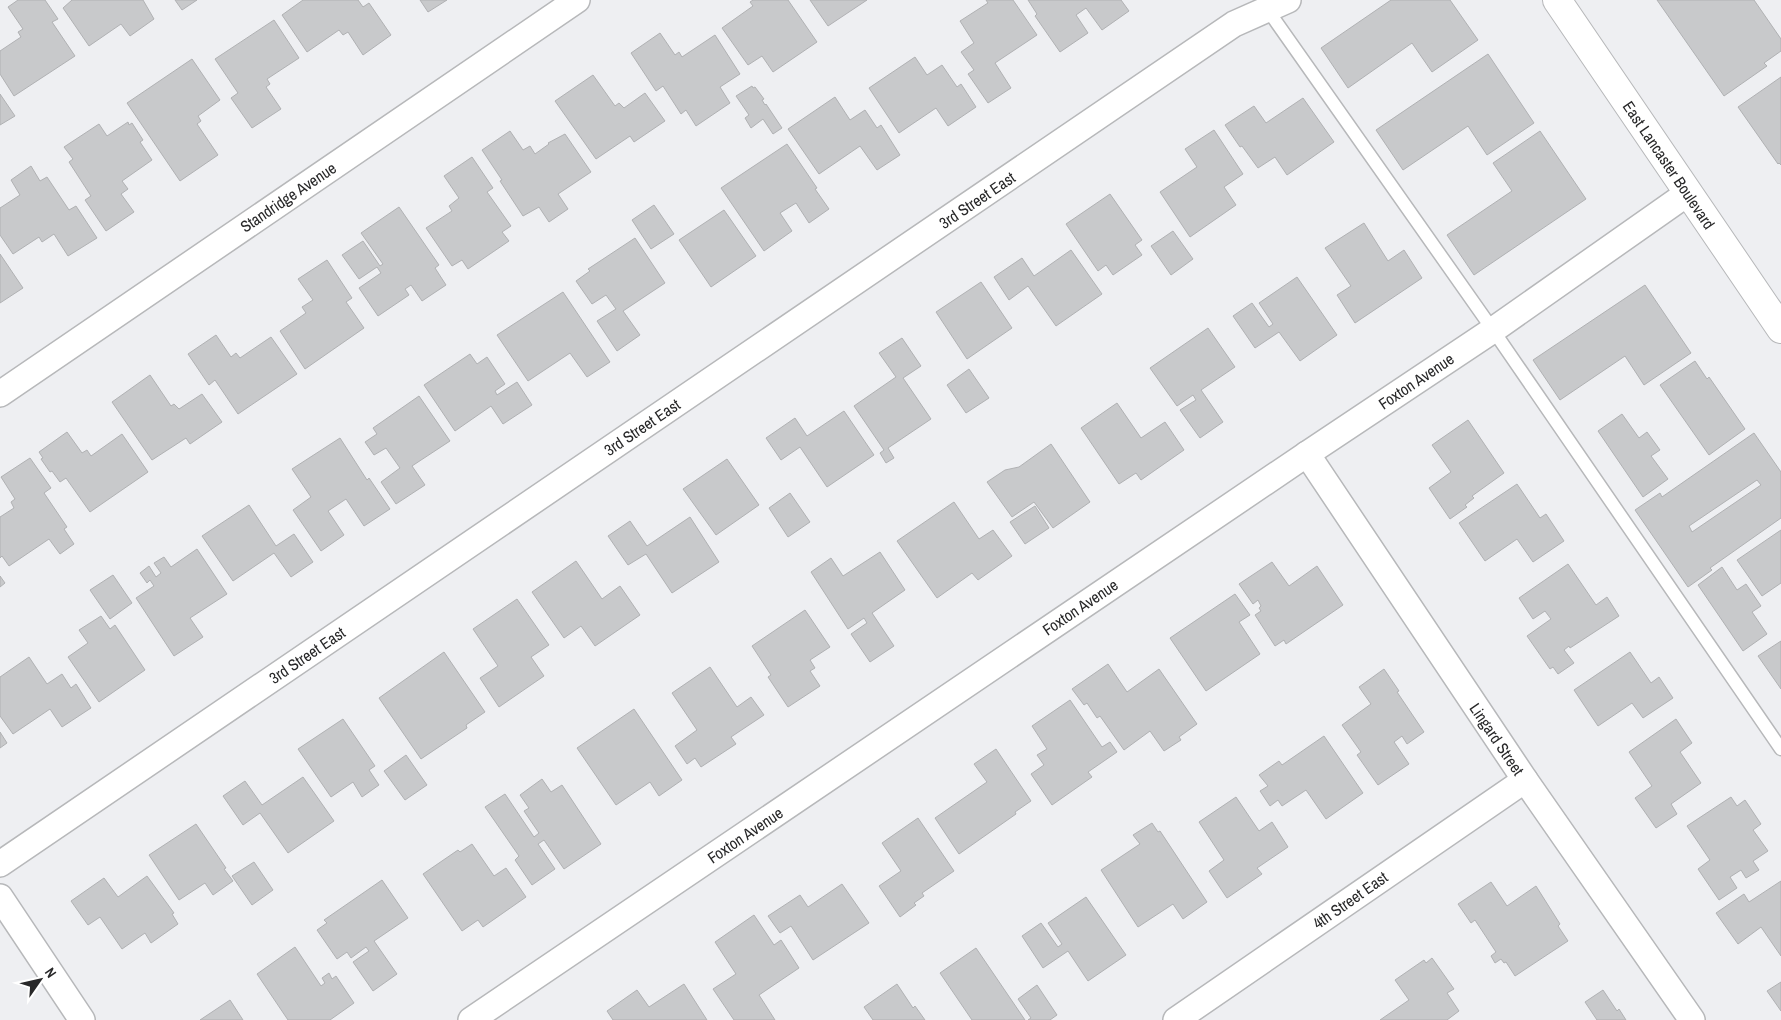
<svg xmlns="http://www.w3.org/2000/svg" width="1781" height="1020" font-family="'Archivo Narrow',sans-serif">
	<rect width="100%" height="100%" fill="#eeeff2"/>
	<g fill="#c8c9cb" stroke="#b0b1b3" fill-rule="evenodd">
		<path d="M18,0H45L58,19L52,22L75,56L14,96L0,74V51L21,37L18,32L23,29L8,7Z"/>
		<path d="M72,0H143L154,19L130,36L121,24L89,46L63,8Z"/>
		<path d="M175,0H197L182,10Z"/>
		<path d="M303,0H358L363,7L369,3L391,35L363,55L348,32L343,35L339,30L307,52L282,15Z"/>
		<path d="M420,0H447L428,12Z"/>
		<path d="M753,0H788L817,42L773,72L762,56L748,65L722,28L753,6L750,2Z"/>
		<path d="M810,0H867L828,26Z"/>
		<path d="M986,0H1013L1037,35L995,63L1011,88L988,103L968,74L974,70L961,52L974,43L960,21L988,3Z"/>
		<path d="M1028,0H1121L1129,11L1102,30L1086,8L1076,15L1088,33L1060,52L1035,16L1037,14Z"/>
		<path d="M1391,0H1450L1478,40L1432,72L1412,43L1348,88L1321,48Z"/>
		<path d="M1657,0H1754L1781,39V51L1764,63L1767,66L1724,96Z"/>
		<path d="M274,20L299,58L267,79L270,84L266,87L281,109L252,128L231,98L238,93L215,59Z"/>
		<path d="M660,33L675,55L679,52L682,57L715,35L740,74L720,87L730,103L696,126L686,110L681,114L663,86L656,91L631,53Z"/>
		<path d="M1488,54L1534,123L1487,155L1468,126L1403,170L1376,130Z"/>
		<path d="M915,57L927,75L942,65L957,87L961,84L976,107L948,126L936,108L899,133L869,88Z"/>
		<path d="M192,59L220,100L198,116L201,121L197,124L218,155L180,181L127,103Z"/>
		<path d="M593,75L615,106L619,103L624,108L645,93L665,121L634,142L630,136L596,159L555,101Z"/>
		<path d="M1781,77V165L1779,163L1778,164L1738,107Z"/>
		<path d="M752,86L753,88L755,87L764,99L762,100L765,105L766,104L782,128L773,134L763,119L751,128L745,118L749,115L736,96Z"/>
		<path d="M0,94L15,116L0,125Z"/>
		<path d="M835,97L850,120L865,110L877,128L881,125L900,155L877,170L860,146L819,174L788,129Z"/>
		<path d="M1303,98L1334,142L1287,175L1275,157L1258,168L1242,146L1240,147L1225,125L1254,106L1266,123Z"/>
		<path d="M128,122L129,125L132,123L143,140L140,142L152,160L122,181L128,189L121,194L134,212L106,231L85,200L91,196L69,162L73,159L64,147L99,124L107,136Z"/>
		<path d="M1214,130L1243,174L1224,187L1236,205L1190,237L1160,192L1197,167L1185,149Z"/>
		<path d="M510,131L523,150L530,146L535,154L549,144L548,143L565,134L591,172L558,194L568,209L549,222L539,207L523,216L500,181L502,180L482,150Z"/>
		<path d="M1540,131L1586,199L1474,275L1447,235L1512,191L1493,163Z"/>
		<path d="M787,144L817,188L815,189L829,209L809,223L796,203L780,213L792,231L764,251L721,188Z"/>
		<path d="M472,157L493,188L487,192L511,226L502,232L509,241L468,269L462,260L452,266L426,228L452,211L449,206L459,198L444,176Z"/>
		<path d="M31,166L40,181L47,177L69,210L76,206L97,238L68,256L54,234L42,242L39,237L13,254L0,235V208L20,195L11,180Z"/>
		<path d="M1110,194L1142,240L1135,245L1142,255L1113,275L1106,265L1098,271L1066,224Z"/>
		<path d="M654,205L674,234L651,249L632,220Z"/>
		<path d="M399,207L439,265L435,268L446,285L422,301L411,285L405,289L409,295L378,316L359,288L381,273L377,267L359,279L342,255L363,241L380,266L383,264L361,233Z"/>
		<path d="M724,210L756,256L711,287L679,240Z"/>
		<path d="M1364,223L1388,261L1404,250L1422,278L1355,323L1337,295L1351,286L1325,248Z"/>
		<path d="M1173,231L1193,259L1171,275L1151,246Z"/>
		<path d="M635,238L665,283L623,311L640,335L617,351L597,321L616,309L606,295L592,304L576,281L590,271L588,269Z"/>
		<path d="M1071,250L1102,294L1056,326L1028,286L1009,300L994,277L1022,258L1034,276Z"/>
		<path d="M0,254L23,288L0,303Z"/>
		<path d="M327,260L352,298L346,302L364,328L305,369L280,331L306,313L302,307L313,300L298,279Z"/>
		<path d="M1297,277L1337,335L1300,361L1279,332L1255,348L1233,316L1252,303L1269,327L1273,324L1259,303Z"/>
		<path d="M981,282L1012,328L967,359L936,312Z"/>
		<path d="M1645,285L1691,353L1644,385L1625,356L1560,400L1533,360Z"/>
		<path d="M563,292L610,362L587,377L570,353L528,381L497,335Z"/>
		<path d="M1208,328L1235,367L1201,390L1223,422L1200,438L1180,410L1196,400L1193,395L1177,406L1150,368Z"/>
		<path d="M216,335L231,357L236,353L240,358L271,337L297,374L238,414L215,380L209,385L188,354Z"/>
		<path d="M902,338L921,366L903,378L931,419L888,448L894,458L886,463L880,453L884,450L854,406L896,377L879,353Z"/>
		<path d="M470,354L477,364L487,357L505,384L495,391L497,395L517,382L532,405L503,424L491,406L455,431L424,385Z"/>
		<path d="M1695,361L1707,379L1709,377L1745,429L1709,455L1660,385Z"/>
		<path d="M969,369L989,398L966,413L947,385Z"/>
		<path d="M150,375L171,406L174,404L179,409L202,394L222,422L190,444L186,438L152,460L112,402Z"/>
		<path d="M419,396L450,441L412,466L425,485L396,504L381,482L400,468L386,448L374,455L365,442L377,434L373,428Z"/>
		<path d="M1117,403L1141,438L1165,422L1184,450L1141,480L1136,473L1119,484L1081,428Z"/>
		<path d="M844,411L874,455L827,487L800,447L781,460L766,438L795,418L807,436Z"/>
		<path d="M1622,414L1639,438L1647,432L1660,450L1651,456L1668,479L1643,497L1598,431Z"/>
		<path d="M1468,420L1504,473L1472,496L1474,498L1465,505L1467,507L1450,519L1429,488L1451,472L1432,445Z"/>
		<path d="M67,432L82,453L87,450L91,456L122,434L148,472L90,512L66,478L60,482L52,471L50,472L41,459L43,458L39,452Z"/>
		<path d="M1754,433L1781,472V518L1710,568L1712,570L1688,587L1635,510L1660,493L1662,497ZM1757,480L1761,485L1692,532L1689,526Z"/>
		<path d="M340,438L367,480L369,478L390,509L364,526L346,499L328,511L344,535L321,551L293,510L311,497L292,469Z"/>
		<path d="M1051,444L1090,502L1053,528L1034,502L1012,517L987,482L1005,470L1019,467Z"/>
		<path d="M30,458L51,488L44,493L67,527L64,529L74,544L60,554L49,539L9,566L2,556L0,558V517L14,508L11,502L15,499L1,477Z"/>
		<path d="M727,459L759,505L716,535L683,489Z"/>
		<path d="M1517,484L1540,518L1546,514L1564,541L1533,562L1517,539L1485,561L1459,523Z"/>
		<path d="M790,493L810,522L788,537L769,508Z"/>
		<path d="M954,502L979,539L993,530L1012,556L978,580L972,573L937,598L897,541Z"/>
		<path d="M249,505L276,546L294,534L313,562L291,577L274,553L233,581L202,536Z"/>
		<path d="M1035,506L1049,528L1025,544L1010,522Z"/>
		<path d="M690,517L719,562L672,593L646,554L628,565L608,536L630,521L647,546Z"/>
		<path d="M1781,530V583L1762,596L1737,560Z"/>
		<path d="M197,549L227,594L190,618L203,637L174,656L136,598L154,586L150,580L147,583L140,573L149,566L156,577L161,573L154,563L164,557L171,567Z"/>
		<path d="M880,552L905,590L872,613L894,646L870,662L851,634L867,623L864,618L848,629L811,572L831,558L843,576Z"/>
		<path d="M576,561L602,599L620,586L640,615L595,646L581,626L564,638L532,592Z"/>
		<path d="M1272,562L1289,586L1317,566L1343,605L1286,644L1284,640L1275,646L1255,615L1261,611L1259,608L1261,606L1258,600L1253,604L1239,584Z"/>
		<path d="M1568,564L1596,605L1607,597L1619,616L1570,648L1569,646L1564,650L1574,663L1558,674L1553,667L1550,669L1527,636L1551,619L1545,611L1533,619L1519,598Z"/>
		<path d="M1722,567L1737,590L1746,584L1761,606L1752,612L1767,634L1743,651L1698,585Z"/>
		<path d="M113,575L132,603L110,619L90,590Z"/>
		<path d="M0,576L5,583L0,587Z"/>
		<path d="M1235,594L1250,615L1239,622L1260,654L1206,691L1170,638Z"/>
		<path d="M517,599L549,645L531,657L544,676L499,707L480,678L498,666L473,629Z"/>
		<path d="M805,610L830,647L810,660L815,668L810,671L820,686L788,707L768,677L771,675L752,646Z"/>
		<path d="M101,616L110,629L115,625L145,670L99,702L68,657L88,643L79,630Z"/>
		<path d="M1781,641V689L1758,656Z"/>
		<path d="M444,652L485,712L466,725L467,728L421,759L379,698Z"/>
		<path d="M1630,652L1651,683L1659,677L1673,698L1643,718L1632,703L1598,726L1574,690Z"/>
		<path d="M29,657L47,684L62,674L71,688L76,684L91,708L62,727L50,709L13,734L0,716V677Z"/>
		<path d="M1108,664L1127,692L1159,669L1197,724L1179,737L1181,740L1164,751L1150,731L1124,750L1100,716L1097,718L1087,703L1084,705L1072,689Z"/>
		<path d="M710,667L737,707L751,697L764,715L731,737L736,744L701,767L695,758L687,764L675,746L697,730L672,693Z"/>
		<path d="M1384,669L1399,691L1397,692L1424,732L1407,744L1402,736L1394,742L1409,764L1378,785L1357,755L1361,752L1342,725L1371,704L1359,687Z"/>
		<path d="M1070,700L1102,747L1110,742L1117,752L1088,772L1092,777L1052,805L1031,774L1044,765L1037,755L1047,749L1032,726Z"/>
		<path d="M634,709L682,780L659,796L650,782L616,805L577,748Z"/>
		<path d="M343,719L375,766L369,770L379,785L362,797L353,782L331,797L298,749Z"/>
		<path d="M1676,719L1692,743L1680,752L1701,783L1671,804L1677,814L1656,828L1635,798L1652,786L1629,752Z"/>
		<path d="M0,732L7,743L0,748Z"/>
		<path d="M1324,736L1363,793L1326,819L1306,790L1282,806L1278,800L1270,806L1260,791L1268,786L1259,775L1279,761L1282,765Z"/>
		<path d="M996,749L1031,801L1015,812L1016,814L959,854L935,818L987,782L974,764Z"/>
		<path d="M406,755L427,785L405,800L384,771Z"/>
		<path d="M303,777L334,821L288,853L260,813L243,825L223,796L245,781L262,805Z"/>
		<path d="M542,779L551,792L562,785L601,844L564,869L544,840L538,844L555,869L532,885L515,860L519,856L485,807L505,794L534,837L539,833L524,811L529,808L520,795Z"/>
		<path d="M1236,797L1259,831L1272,822L1288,847L1257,868L1262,874L1227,898L1209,871L1224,860L1199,822Z"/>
		<path d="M1731,797L1737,806L1745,800L1761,824L1753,830L1768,851L1753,861L1759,870L1746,878L1741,870L1730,877L1737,888L1719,900L1698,869L1710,860L1687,826Z"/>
		<path d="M918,818L954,871L922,893L924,896L914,903L916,905L900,917L879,886L901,871L882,843Z"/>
		<path d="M1152,823L1158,832L1160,831L1207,902L1183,919L1173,904L1138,927L1101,870L1140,844L1133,835Z"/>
		<path d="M196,824L226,868L224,869L233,881L213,895L205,883L179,900L149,855Z"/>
		<path d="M472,844L494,876L506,868L526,897L483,927L478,920L462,931L423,874L458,850L460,852Z"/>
		<path d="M254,862L273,890L252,905L232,876Z"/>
		<path d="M147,876L174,913L172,914L178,924L151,943L145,933L122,949L100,917L88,925L71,901L104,878L118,897Z"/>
		<path d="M382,880L408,918L374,941L397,974L373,991L353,962L369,951L366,947L351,958L347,952L337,959L317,930L327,923L324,920Z"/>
		<path d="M1781,881V956L1761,927L1738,944L1716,913L1744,894L1749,902Z"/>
		<path d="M1491,882L1507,906L1536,886L1560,924L1558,926L1568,941L1515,976L1506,962L1504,963L1501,959L1495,963L1491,956L1496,952L1475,920L1471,923L1458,904Z"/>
		<path d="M842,884L869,923L813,960L791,926L780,933L768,916L800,895L808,907Z"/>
		<path d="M1086,897L1126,955L1088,981L1068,951L1043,968L1022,936L1041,923L1058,947L1062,944L1048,923Z"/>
		<path d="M754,915L774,945L781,940L799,968L759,995L775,1020H734L713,989L736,974L715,942Z"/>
		<path d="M295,947L321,986L325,983L322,978L329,973L332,979L336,976L354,1003L330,1020H288L257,974Z"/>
		<path d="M976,948L1025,1020H972L940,973Z"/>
		<path d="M1432,958L1454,989L1447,993L1459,1011L1447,1020H1380L1409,1000L1395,980L1424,960L1426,963Z"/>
		<path d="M1781,982V1011L1767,991Z"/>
		<path d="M684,984L707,1020H613L607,1011L637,990L649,1007Z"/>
		<path d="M897,984L913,1008L915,1006L925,1020H873L864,1007Z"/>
		<path d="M1037,985L1057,1015L1050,1020H1028L1031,1018L1018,999Z"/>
		<path d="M1603,990L1617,1011L1619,1009L1626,1020H1597L1585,1002Z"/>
		<path d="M230,1000L243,1020H200Z"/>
	</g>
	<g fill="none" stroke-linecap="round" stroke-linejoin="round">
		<g stroke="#b7b8ba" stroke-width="15">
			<path id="lane" d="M1265,6L1493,330L1781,749"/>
		</g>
		<g stroke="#b7b8ba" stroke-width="28">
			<g id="street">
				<path d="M0,394L577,0"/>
				<path d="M1307,454L1525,780L1692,1020"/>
				<path d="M0,864L1234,24L1288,0"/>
				<path d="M0,897L82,1020"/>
				<path d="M471,1020L1307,454L1493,330L1688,193"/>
				<path d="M1176,1020L1525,780"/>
			</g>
		</g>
		<g stroke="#b7b8ba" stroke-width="30">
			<path id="secondary" d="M1557,0L1781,329"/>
		</g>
		<use href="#lane" stroke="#fff" stroke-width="12"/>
		<use href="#street" stroke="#fff" stroke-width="25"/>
		<use href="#secondary" stroke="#fff" stroke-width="28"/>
	</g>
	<g text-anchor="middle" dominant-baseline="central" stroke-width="4" stroke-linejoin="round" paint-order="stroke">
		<g font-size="16" fill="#282829" stroke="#fff">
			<text transform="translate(1669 165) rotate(56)">East Lancaster Boulevard</text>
			<text transform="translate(288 197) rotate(-34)">Standridge Avenue</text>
			<text transform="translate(977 200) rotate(-34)">3rd Street East</text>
			<text transform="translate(1416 381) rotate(-34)">Foxton Avenue</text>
			<text transform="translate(642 427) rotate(-34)">3rd Street East</text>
			<text transform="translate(1080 607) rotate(-34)">Foxton Avenue</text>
			<text transform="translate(307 655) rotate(-34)">3rd Street East</text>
			<text transform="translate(1497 739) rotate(56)">Lingard Street</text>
			<text transform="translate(745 835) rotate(-34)">Foxton Avenue</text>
			<text transform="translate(1350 900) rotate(-35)">4th Street East</text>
		</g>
	</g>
	<g transform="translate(40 980) rotate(56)" stroke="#ffffff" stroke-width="4" paint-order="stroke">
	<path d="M0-4L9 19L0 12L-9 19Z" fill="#282829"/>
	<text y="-8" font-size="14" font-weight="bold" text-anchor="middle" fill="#282829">N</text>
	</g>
</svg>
